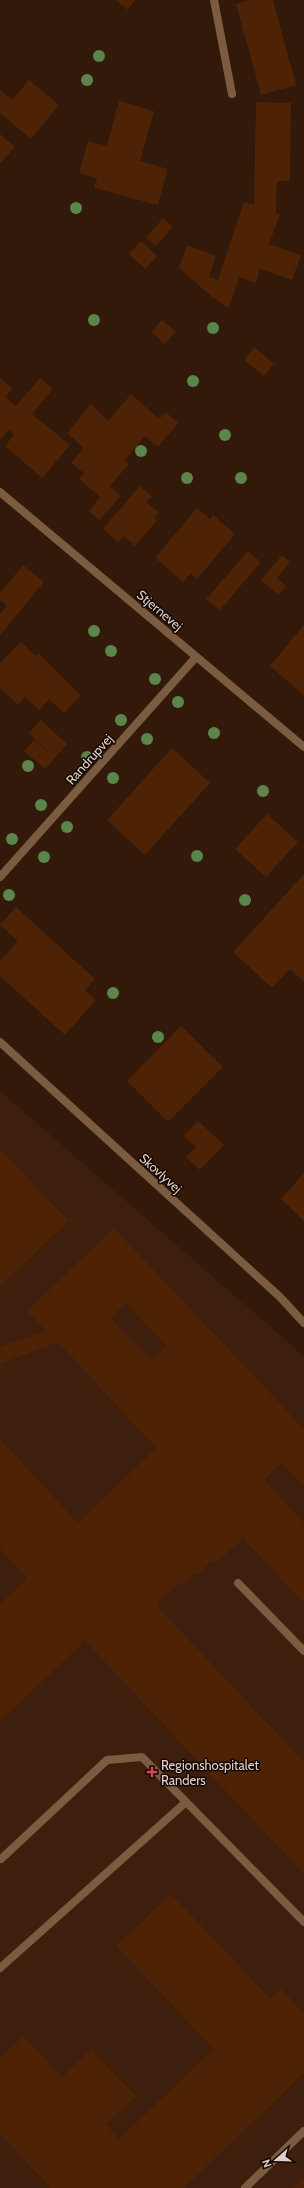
<svg xmlns="http://www.w3.org/2000/svg" width="304" height="2188" font-family="Cabin,sans-serif">
	<rect width="100%" height="100%" fill="#32190a"/>
	<path fill="#3e1e0c" d="M0,1091L304,1356V2188H0Z"/>
	<g fill="#4e2205" fill-rule="evenodd">
		<path d="M115,0H135L128,10Z"/>
		<path d="M249,0H273L296,85L261,95L236,4Z"/>
		<path d="M29,80L59,105L31,139L0,113V90L12,100Z"/>
		<path d="M119,101L154,111L140,161L168,169L158,205L94,188L97,178L79,173L88,141L107,146Z"/>
		<path d="M256,102L291,103L290,181H277L276,213L280,214L269,244L301,255L292,280L260,269L256,283L239,277L229,308L212,297L179,268L187,245L216,256L209,277L218,280L244,202L254,205Z"/>
		<path d="M0,134L15,147L0,164Z"/>
		<path d="M163,218L173,227L156,246L146,238Z"/>
		<path d="M141,241L157,256L145,269L129,254Z"/>
		<path d="M162,320L176,332L165,344L151,332Z"/>
		<path d="M254,347L274,364L264,376L244,360Z"/>
		<path d="M0,378L13,389L5,397L16,406L40,378L53,389L32,414L70,445L42,478L5,446L14,435L9,430L0,440Z"/>
		<path d="M131,394L159,419L166,412L178,423L158,447L145,436L125,460L129,464L110,486L121,496L99,520L89,511L100,497L79,479L84,473L71,463L84,448L67,433L91,404L108,421Z"/>
		<path d="M140,486L152,496L146,502L159,512L154,518L157,520L135,546L124,536L118,542L103,529Z"/>
		<path d="M197,508L210,519L213,515L235,534L197,579L191,573L183,582L155,558Z"/>
		<path d="M248,551L261,562L220,610L206,599Z"/>
		<path d="M282,555L290,562L277,578L286,586L278,595L261,580Z"/>
		<path d="M23,565L44,582L0,635V614L7,606L0,600V593Z"/>
		<path d="M304,625V695L270,666Z"/>
		<path d="M21,642L36,656L38,653L81,695L64,713L49,699L39,710L25,697L18,705L0,688V663Z"/>
		<path d="M41,720L67,744L45,769L24,751L34,740L49,753L29,733Z"/>
		<path d="M172,748L210,783L145,855L107,820Z"/>
		<path d="M267,814L298,842L266,877L235,849Z"/>
		<path d="M304,874V982L290,969L272,988L233,952Z"/>
		<path d="M16,907L95,979L85,990L96,1000L65,1035L0,976V961L18,941L0,925Z"/>
		<path d="M181,1026L223,1067L168,1122L127,1081Z"/>
		<path d="M198,1121L224,1145L200,1170L186,1157L196,1147L184,1136Z"/>
		<path d="M0,1149L69,1221L0,1286Z"/>
		<path d="M304,1173V1221L281,1199Z"/>
		<path d="M114,1228L304,1429V1486L282,1463L264,1480L304,1523V1603L243,1539L214,1564L212,1561L198,1574L196,1572L182,1585L180,1582L156,1605L304,1762V1874L85,1641L0,1721V1604L27,1578L0,1549V1439L78,1523L156,1448L58,1342L0,1364V1347L46,1331L27,1311ZM126,1303L166,1345L151,1360L110,1318Z"/>
		<path d="M171,1894L271,1999L281,1989L304,2013V2073L184,2188H51L0,2134V2058L23,2036L62,2077L91,2049L136,2096L106,2124L119,2139L214,2049L116,1946Z"/>
		<path d="M304,2178V2188H293Z"/>
	</g>
	<g fill="none" stroke-linecap="round" stroke-linejoin="round">
		<g stroke="#7b5c40" stroke-width="8">
			<path d="M238,1583L304,1651"/>
			<path d="M1,1859L107,1760L142,1757L304,1922"/>
			<path d="M0,1968L186,1802"/>
			<path d="M245,2188L304,2131"/>
		</g>
		<g stroke="#7b5c40" stroke-width="8">
			<path d="M214,0L232,94"/>
			<path d="M0,492L304,747"/>
			<path d="M0,877L196,657"/>
			<path d="M0,1042L280,1297L304,1323"/>
		</g>
	</g>
	<g fill="#5b854a">
		<circle cx="99" cy="56" r="6"/>
		<circle cx="87" cy="80" r="6"/>
		<circle cx="76" cy="208" r="6"/>
		<circle cx="94" cy="320" r="6"/>
		<circle cx="213" cy="328" r="6"/>
		<circle cx="193" cy="381" r="6"/>
		<circle cx="225" cy="435" r="6"/>
		<circle cx="141" cy="451" r="6"/>
		<circle cx="187" cy="478" r="6"/>
		<circle cx="241" cy="478" r="6"/>
		<circle cx="94" cy="631" r="6"/>
		<circle cx="111" cy="651" r="6"/>
		<circle cx="155" cy="679" r="6"/>
		<circle cx="178" cy="702" r="6"/>
		<circle cx="121" cy="720" r="6"/>
		<circle cx="214" cy="733" r="6"/>
		<circle cx="147" cy="739" r="6"/>
		<circle cx="87" cy="757" r="6"/>
		<circle cx="28" cy="766" r="6"/>
		<circle cx="113" cy="778" r="6"/>
		<circle cx="263" cy="791" r="6"/>
		<circle cx="41" cy="805" r="6"/>
		<circle cx="67" cy="827" r="6"/>
		<circle cx="12" cy="839" r="6"/>
		<circle cx="197" cy="856" r="6"/>
		<circle cx="44" cy="857" r="6"/>
		<circle cx="9" cy="895" r="6"/>
		<circle cx="245" cy="900" r="6"/>
		<circle cx="113" cy="993" r="6"/>
		<circle cx="158" cy="1037" r="6"/>
	</g>
	<path fill="#e0444e" stroke="#120703" stroke-width="1.5" d="M150 1766h4v4h4v4h-4v4h-4v-4h-4v-4h4z"/>
	<g text-anchor="middle" dominant-baseline="central" stroke-width="3" stroke-linejoin="round" paint-order="stroke">
		<g font-size="13" fill="#e1cfc6" stroke="#120703">
			<text transform="translate(160 610) rotate(40)">Stjernevej</text>
			<text transform="translate(89 759) rotate(-48)">Randrupvej</text>
			<text transform="translate(161 1173) rotate(42)">Skovlyvej</text>
		</g>
		<g font-size="13" fill="#e1cfc6" stroke="#120703" text-anchor="start">
			<text x="161" y="1765">Regionshospitalet<tspan x="161" dy="15">Randers</tspan></text>
		</g>
	</g>
	<g transform="translate(276 2160) rotate(250)" stroke="#120703" stroke-width="3" paint-order="stroke">
	<path d="M0-3L7 15L0 10L-7 15Z" fill="#e1cfc6"/>
	<text y="-6" font-size="11" font-weight="bold" text-anchor="middle" fill="#e1cfc6">N</text>
	</g>
</svg>
